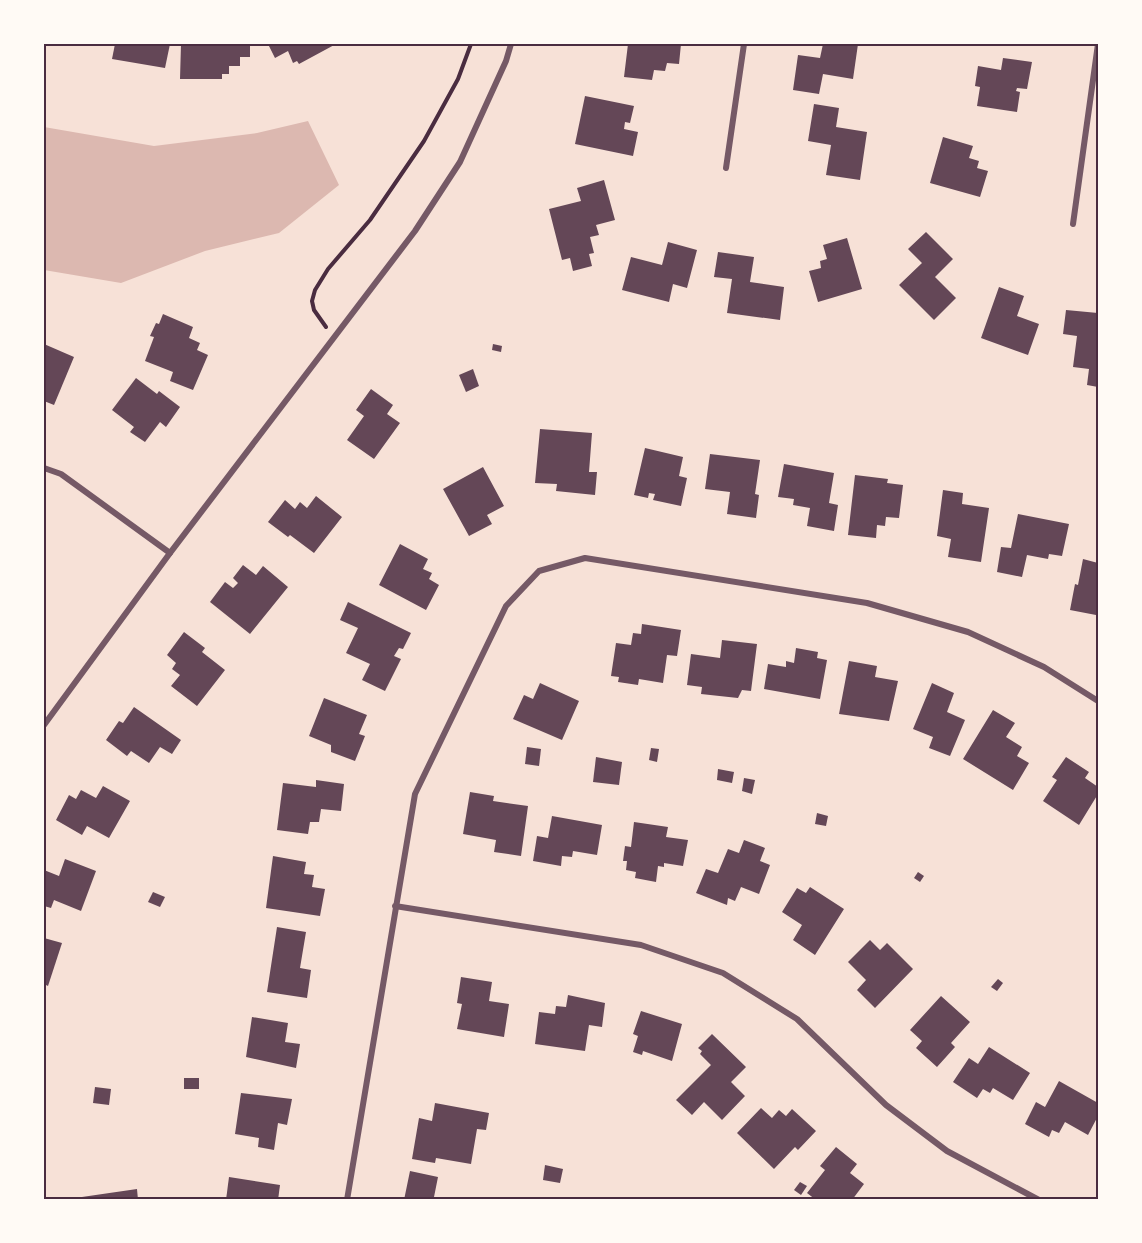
<svg xmlns="http://www.w3.org/2000/svg" width="1142" height="1243" font-family="Mulish,sans-serif">
	<rect width="100%" height="100%" fill="#f7e1d7"/>
	<path fill="#dcb8b0" d="M308,121L339,185L279,233L205,251L121,283L44,270V127L154,146L257,133Z"/>
	<g fill="#644757">
		<path d="M115,44H170L165,68L112,59Z"/>
		<path d="M181,44H250V57H240V66H229V74H222V79H180Z"/>
		<path d="M268,44H336L299,64L297,61L293,63L288,51L275,58Z"/>
		<path d="M628,44H681L679,64L667,63L665,71L654,70L652,80L624,77Z"/>
		<path d="M823,44H858L853,79L823,74L819,94L793,90L798,55L820,58Z"/>
		<path d="M1003,58L1032,62L1027,89L1017,88L1016,91L1020,92L1017,112L977,106L980,87L975,86L978,66L1001,70Z"/>
		<path d="M585,96L634,106L630,123L625,122L624,129L638,132L633,156L575,144Z"/>
		<path d="M814,104L839,108L836,127L867,132L860,180L826,175L831,145L808,141Z"/>
		<path d="M943,137L973,146L969,158L979,161L977,168L988,171L980,197L930,183Z"/>
		<path d="M604,180L615,220L596,225L599,235L590,237L594,253L589,254L592,266L573,271L570,258L562,260L549,209L581,201L577,188Z"/>
		<path d="M926,232L953,259L935,277L956,298L934,320L899,285L922,263L908,249Z"/>
		<path d="M847,238L862,289L818,302L809,271L821,268L820,261L827,259L823,245Z"/>
		<path d="M668,242L697,250L687,288L673,284L669,302L622,290L631,257L662,265Z"/>
		<path d="M718,252L754,257L750,282L784,287L780,320L727,313L732,279L714,277Z"/>
		<path d="M999,287L1024,296L1017,316L1039,324L1028,355L981,338Z"/>
		<path d="M1066,310L1098,313V387L1087,385L1089,369L1073,367L1077,336L1063,334Z"/>
		<path d="M163,314L193,327L189,338L200,343L197,350L208,355L193,390L170,381L173,372L145,361L154,337L150,336L156,323L159,324Z"/>
		<path d="M44,344L74,357L54,405L44,401Z"/>
		<path d="M493,344L502,346L501,352L492,350Z"/>
		<path d="M473,369L479,386L466,392L459,375Z"/>
		<path d="M136,378L157,394L159,391L180,407L166,427L160,422L145,442L130,432L134,427L112,410Z"/>
		<path d="M371,389L393,405L387,414L400,423L374,459L347,440L364,416L356,410Z"/>
		<path d="M540,429L592,433L589,472H597L595,495L556,491L557,484L535,483Z"/>
		<path d="M645,448L683,457L679,476L687,478L681,506L653,500L655,494L649,493L648,498L634,495Z"/>
		<path d="M710,454L760,460L755,494L759,495L756,518L727,514L730,492L705,489Z"/>
		<path d="M784,464L834,473L829,503L838,505L834,531L807,526L810,508L793,505L794,499L778,497Z"/>
		<path d="M483,467L504,506L487,515L492,524L469,536L443,489Z"/>
		<path d="M855,475L888,479L887,483L903,485L899,518L886,517L885,526L877,525L876,538L848,535Z"/>
		<path d="M943,490L963,493L962,504L989,508L981,562L948,557L951,539L937,536Z"/>
		<path d="M316,496L342,517L314,553L290,535L288,537L268,522L285,500L295,509L300,502L307,508Z"/>
		<path d="M1018,514L1069,524L1062,556L1049,554L1048,559L1027,555L1022,577L997,572L1001,547L1011,548Z"/>
		<path d="M400,544L428,559L423,569L432,573L429,579L439,585L426,610L379,585Z"/>
		<path d="M1083,559L1098,563V605L1096,615L1070,610L1075,584L1078,585Z"/>
		<path d="M243,565L256,575L263,566L288,587L250,634L210,602L225,582L233,588L238,583L233,578Z"/>
		<path d="M348,602L411,633L403,649L399,648L394,656L401,659L385,691L362,680L370,664L346,653L358,628L340,620Z"/>
		<path d="M642,624L681,630L677,656L667,655L663,683L639,679L638,685L618,682L619,677L611,676L616,643L631,645L633,633L641,634Z"/>
		<path d="M184,632L205,648L202,652L225,670L197,706L171,686L180,675L172,669L176,663L167,655Z"/>
		<path d="M722,640L757,644L751,691L742,690L738,698L701,694L702,687L687,685L691,654L720,658Z"/>
		<path d="M796,648L818,652L817,658L827,660L820,699L764,689L768,664L786,667V661L794,663Z"/>
		<path d="M849,661L877,666L875,677L898,681L889,721L839,714Z"/>
		<path d="M540,683L579,701L562,740L513,719L524,695L533,699Z"/>
		<path d="M932,683L954,693L947,712L965,720L950,756L929,748L933,737L913,729Z"/>
		<path d="M324,698L367,715L359,734L365,736L355,761L331,752V745L309,736Z"/>
		<path d="M134,707L181,740L172,754L160,747L149,763L131,751L127,756L106,740L119,721L123,723Z"/>
		<path d="M993,710L1015,723L1006,737L1022,747L1017,756L1029,763L1013,790L963,759Z"/>
		<path d="M527,747L541,749L539,766L525,764Z"/>
		<path d="M651,748L659,749L657,762L649,760Z"/>
		<path d="M596,757L622,762L619,785L593,782Z"/>
		<path d="M1066,757L1089,772L1085,778L1098,787V794L1079,825L1043,801L1057,780L1052,777Z"/>
		<path d="M718,769L734,772L732,783L717,780Z"/>
		<path d="M744,778L755,780L752,794L742,791Z"/>
		<path d="M316,780L344,784L341,811L321,809L319,822H310L308,834L277,830L283,783L316,787Z"/>
		<path d="M103,786L130,801L109,838L87,826L82,835L56,820L69,795L76,799L81,790L96,798Z"/>
		<path d="M470,792L494,796L493,801L528,806L521,856L494,852L496,840L463,834Z"/>
		<path d="M817,813L828,816L826,826L815,824Z"/>
		<path d="M552,816L602,825L597,855L573,851L572,857L562,856L561,866L533,861L537,836L548,838Z"/>
		<path d="M634,822L668,827L666,837L688,840L683,866L664,863V867L658,866L656,882L635,878L636,872L626,870L627,861H623L625,846L631,847Z"/>
		<path d="M744,840L765,848L760,861L770,865L759,894L741,887L735,901L728,898L727,905L696,893L706,869L718,873L728,849L739,853Z"/>
		<path d="M273,856L306,862L304,874L314,875L312,887L325,889L320,916L266,908Z"/>
		<path d="M65,859L96,871L81,911L54,900L51,908L44,906V870L59,876Z"/>
		<path d="M918,872L924,876L920,882L914,878Z"/>
		<path d="M810,887L844,909L815,955L793,940L802,925L782,912L797,888L806,893Z"/>
		<path d="M153,892L165,897L160,907L148,902Z"/>
		<path d="M277,927L306,932L300,968L311,970L307,998L267,992Z"/>
		<path d="M44,938L62,943L48,986L44,984Z"/>
		<path d="M870,940L880,950L887,943L913,969L875,1008L857,990L866,980L848,962Z"/>
		<path d="M461,977L492,982L489,1001L509,1004L504,1037L457,1029L462,1004L457,1003Z"/>
		<path d="M998,979L1003,983L997,991L991,987Z"/>
		<path d="M568,995L605,1003L602,1027L589,1025L585,1051L535,1044L539,1012L555,1014L556,1006L566,1007Z"/>
		<path d="M941,996L970,1022L951,1043L955,1047L937,1067L916,1048L922,1041L910,1030Z"/>
		<path d="M641,1011L682,1024L672,1061L643,1051L642,1055L633,1052L638,1036L633,1034Z"/>
		<path d="M252,1017L288,1023L285,1042L300,1044L296,1068L246,1057Z"/>
		<path d="M712,1034L746,1067L731,1082L745,1096L722,1120L704,1102L692,1115L676,1100L711,1065L700,1054L702,1051L698,1048Z"/>
		<path d="M989,1047L1030,1073L1013,1100L993,1088L990,1093L983,1089L977,1098L953,1082L969,1058L978,1064Z"/>
		<rect x="184" y="1078" width="15" height="11"/>
		<path d="M1059,1081L1098,1103V1116L1088,1135L1065,1122L1059,1133L1052,1130L1049,1137L1025,1124L1036,1102L1045,1107Z"/>
		<path d="M95,1087L111,1089L109,1105L93,1103Z"/>
		<path d="M241,1093L292,1099L287,1125L278,1123L274,1150L258,1147L259,1138L235,1134Z"/>
		<path d="M435,1103L489,1113L486,1130L477,1129L471,1164L436,1158L435,1163L412,1159L419,1118L432,1121Z"/>
		<path d="M761,1108L772,1118L779,1110L786,1116L792,1109L816,1131L798,1150L795,1147L774,1169L737,1133Z"/>
		<path d="M836,1147L857,1164L850,1173L864,1184L852,1200H816L807,1193L825,1170L820,1166Z"/>
		<path d="M545,1165L563,1169L560,1183L543,1180Z"/>
		<path d="M410,1171L438,1177L434,1197L441,1198V1200H404Z"/>
		<path d="M229,1177L280,1185L278,1200H226Z"/>
		<path d="M800,1182L807,1186L801,1195L794,1190Z"/>
		<path d="M137,1189L138,1200H76L75,1198Z"/>
	</g>
	<g fill="none" stroke-linecap="round" stroke-linejoin="round">
		<path stroke="#4a2c40" stroke-width="4" d="M326,327L314,310L312,301L315,290L328,269L370,220L424,141L458,79L471,44"/>
		<g stroke="#755966" stroke-width="6">
			<path d="M726,168L744,44"/>
			<path d="M1073,224L1098,44"/>
			<path d="M44,468L61,474L170,553"/>
			<path d="M44,725L170,553L415,231L460,162L506,61L511,44"/>
			<path d="M395,906L641,945L723,973L797,1019L886,1105L947,1151L1039,1200"/>
			<path d="M347,1200L415,794L506,606L539,571L585,558L867,603L968,632L1044,667L1098,701"/>
		</g>
	</g>
	<rect width="1142" height="1243" fill="none" stroke="#fffaf5" stroke-width="90"/>
	<rect x="45" y="45" width="1052" height="1153" fill="none" stroke="#4a2c40" stroke-width="2"/>
</svg>
